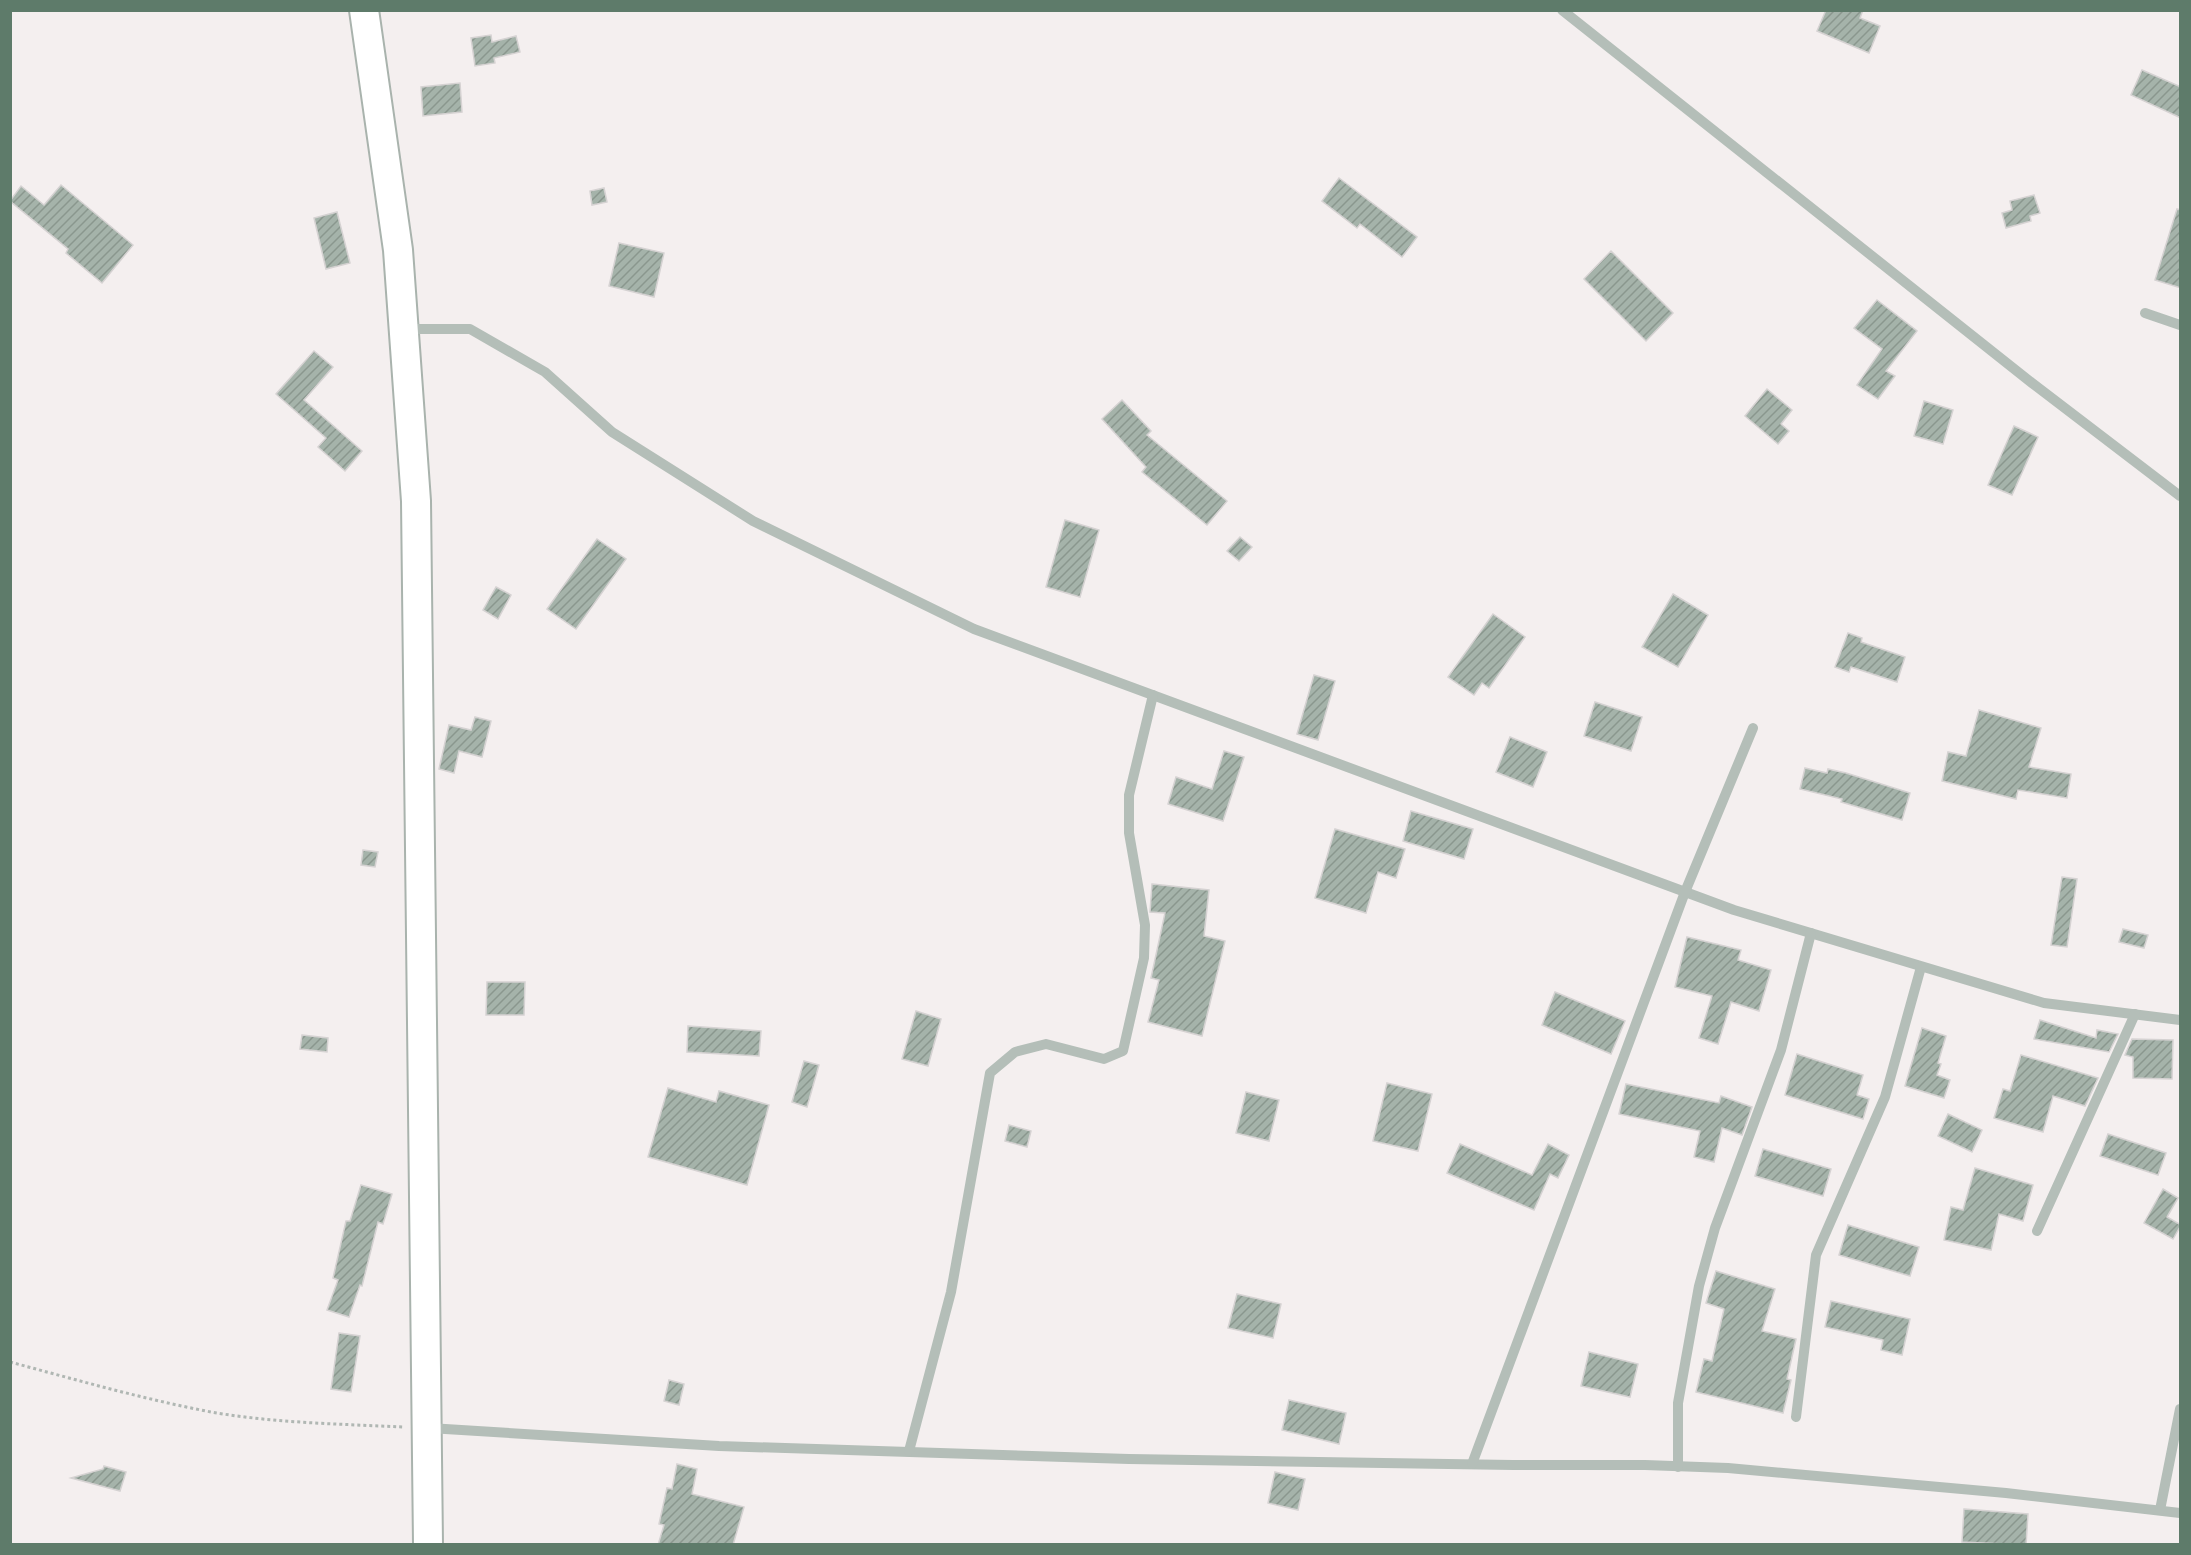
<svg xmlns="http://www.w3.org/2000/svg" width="2191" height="1555" font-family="'Roboto Condensed',sans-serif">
	<defs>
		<pattern id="building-hatch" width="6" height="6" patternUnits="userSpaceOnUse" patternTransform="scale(1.5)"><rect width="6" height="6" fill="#a5b3aa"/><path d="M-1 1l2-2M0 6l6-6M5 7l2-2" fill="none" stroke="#8a978e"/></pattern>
	</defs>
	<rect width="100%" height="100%" fill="#f4efef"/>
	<g fill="url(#building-hatch)" stroke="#d5d2d2" stroke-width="1.5">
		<path d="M1826,10H1863L1860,18L1880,26L1869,53L1817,31Z"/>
		<path d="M491,35L492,42L516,36L520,52L494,58L495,63L475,66L471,38Z"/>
		<path d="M2142,70L2181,87V118L2131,95Z"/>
		<path d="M460,83L462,112L423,116L421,87Z"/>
		<path d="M1339,178L1417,237L1402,257L1360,224L1357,228L1322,201Z"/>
		<path d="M61,185L133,245L102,283L66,253L68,249L10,201L21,186L44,205Z"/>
		<path d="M604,188L607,202L592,205L590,191Z"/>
		<path d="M2034,195L2040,213L2030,216L2031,221L2006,228L2002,213L2012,210L2010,201Z"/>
		<path d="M2177,209L2181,210V288L2155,280Z"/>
		<path d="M337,212L350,263L326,269L314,218Z"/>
		<path d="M619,243L664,253L654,297L609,286Z"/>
		<path d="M1611,251L1673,313L1646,341L1584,279Z"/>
		<path d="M1877,300L1917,331L1886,371L1895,376L1878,399L1857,385L1882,349L1854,328Z"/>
		<path d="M314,351L333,367L304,400L362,451L345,471L318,447L326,438L276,394Z"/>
		<path d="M1767,389L1792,410L1781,424L1789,431L1778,444L1745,416Z"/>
		<path d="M1122,400L1151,431L1147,435L1227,501L1207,525L1142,472L1146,467L1102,419Z"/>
		<path d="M1924,401L1953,410L1943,444L1914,436Z"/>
		<path d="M2014,426L2038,437L2012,495L1988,485Z"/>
		<path d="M1065,520L1099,530L1080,597L1046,587Z"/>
		<path d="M1240,537L1252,547L1239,561L1227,551Z"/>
		<path d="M597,539L626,559L576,629L547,609Z"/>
		<path d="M496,587L511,595L498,619L483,610Z"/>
		<path d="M1673,594L1708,615L1678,667L1642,647Z"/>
		<path d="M1493,614L1525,637L1489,688L1482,683L1474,695L1448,677Z"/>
		<path d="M1848,633L1862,638L1861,642L1905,657L1897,682L1851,667L1849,672L1835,667Z"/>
		<path d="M1314,675L1335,681L1318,740L1297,734Z"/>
		<path d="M1595,702L1642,717L1631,751L1584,736Z"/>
		<path d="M1979,710L2041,728L2029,767L2071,774L2067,798L2018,790L2016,799L1942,781L1948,752L1966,756Z"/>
		<path d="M475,717L491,721L482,757L459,751L454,773L439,769L449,725L471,730Z"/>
		<path d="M1510,737L1547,752L1533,787L1496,772Z"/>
		<path d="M1224,751L1244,757L1223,821L1168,804L1176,777L1212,789Z"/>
		<path d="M1805,768L1827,773L1828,769L1846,773L1910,793L1902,820L1841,802L1842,799L1800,789Z"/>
		<path d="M1411,811L1473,829L1464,859L1403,841Z"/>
		<path d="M1335,829L1405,849L1396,878L1378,872L1366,913L1315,898Z"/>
		<path d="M363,850L378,852L375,867L361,865Z"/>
		<path d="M2062,877L2077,879L2067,947L2051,945Z"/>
		<path d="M1152,884L1209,890L1204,936L1225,941L1202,1036L1148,1022L1159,980L1151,978L1165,913L1150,912Z"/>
		<path d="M2123,929L2148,935L2144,948L2119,942Z"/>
		<path d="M1687,937L1741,950L1738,960L1771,970L1759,1011L1731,1002L1718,1044L1699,1038L1712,996L1675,987Z"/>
		<path d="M487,982H525L524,1015H486Z"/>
		<path d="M1555,992L1625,1021L1611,1054L1542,1025Z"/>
		<path d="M916,1011L941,1019L928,1066L902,1059Z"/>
		<path d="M2040,1020L2096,1038L2097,1030L2118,1034L2109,1052L2034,1039Z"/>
		<path d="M688,1026L761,1031L759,1056L687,1052Z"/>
		<path d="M1922,1028L1946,1036L1938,1063L1941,1064L1937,1075L1950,1080L1944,1098L1905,1086Z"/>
		<path d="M302,1035L328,1038L327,1052L300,1049Z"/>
		<path d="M2132,1039L2173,1040L2172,1079L2133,1078V1057L2125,1055Z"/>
		<path d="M1797,1054L1863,1075L1857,1095L1869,1099L1863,1119L1785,1095Z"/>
		<path d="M2021,1055L2098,1078L2085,1106L2053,1096L2043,1132L1994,1118L2003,1089L2010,1091Z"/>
		<path d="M804,1061L819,1065L807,1107L792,1102Z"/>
		<path d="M1387,1083L1432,1094L1418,1151L1373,1141Z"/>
		<path d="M1626,1084L1719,1103L1721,1096L1752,1107L1742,1135L1722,1128L1714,1162L1694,1157L1700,1131L1619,1114Z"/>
		<path d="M668,1088L716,1102L719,1091L769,1105L747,1185L648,1157Z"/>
		<path d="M1246,1092L1279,1100L1269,1141L1236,1133Z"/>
		<path d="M1948,1114L1982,1130L1972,1152L1938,1136Z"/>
		<path d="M1009,1125L1031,1131L1027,1147L1005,1141Z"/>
		<path d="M2108,1134L2166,1153L2158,1175L2100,1156Z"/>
		<path d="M1460,1144L1532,1175L1548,1144L1569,1155L1558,1178L1550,1174L1534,1210L1447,1173Z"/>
		<path d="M1763,1149L1831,1169L1823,1196L1755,1176Z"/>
		<path d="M1975,1168L2033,1185L2023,1221L1999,1214L1991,1250L1944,1240L1951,1207L1963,1210Z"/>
		<path d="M361,1185L392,1194L383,1224L378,1222L362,1286L360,1285L349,1317L327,1310L338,1280L333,1278L346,1221H350Z"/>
		<path d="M2163,1189L2178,1198L2167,1217L2181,1225L2173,1239L2144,1223Z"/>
		<path d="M1848,1225L1919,1247L1910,1276L1839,1255Z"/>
		<path d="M1716,1271L1775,1289L1762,1331L1796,1339L1787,1379L1791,1380L1783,1413L1696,1392L1704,1359L1712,1361L1724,1309L1706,1303Z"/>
		<path d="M1237,1294L1281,1304L1273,1338L1228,1328Z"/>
		<path d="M1831,1301L1910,1319L1902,1355L1881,1350L1883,1340L1825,1327Z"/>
		<path d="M339,1333L360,1336L351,1392L331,1389Z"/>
		<path d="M1589,1352L1638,1364L1630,1397L1581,1386Z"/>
		<path d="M669,1380L684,1384L679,1405L664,1401Z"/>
		<path d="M1289,1400L1346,1413L1339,1444L1282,1430Z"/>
		<path d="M677,1464L697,1469L692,1494L744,1507L733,1545H658L664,1525L659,1524L667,1488L672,1489Z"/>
		<path d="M104,1466L126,1472L120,1491L71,1478L103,1469Z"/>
		<path d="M1275,1472L1305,1479L1298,1510L1268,1503Z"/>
		<path d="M1964,1509L2028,1514L2026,1545L1962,1542Z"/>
	</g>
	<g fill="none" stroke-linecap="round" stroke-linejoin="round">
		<g stroke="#a9b3ad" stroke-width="32">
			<path id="major" d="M364,10L398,250L416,501L428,1544"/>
		</g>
		<path stroke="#b0b7b3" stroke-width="3" stroke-dasharray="3 3" stroke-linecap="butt" d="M10,1362C77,1380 143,1399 211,1412C274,1423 340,1424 404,1427"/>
		<g stroke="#b4beb8" stroke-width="10">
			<path d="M1562,10L2032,383L2180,496"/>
			<path d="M2145,313L2180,325"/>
			<path d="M405,329H470L545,372L612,432L753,521L974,629L1734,910L2044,1003L2180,1020"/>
			<path d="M2037,1231L2135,1014"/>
			<path d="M1796,1417L1816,1255L1885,1097L1921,967"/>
			<path d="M429,1428L719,1446L1129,1459L1513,1465H1645L1728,1468L2006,1493L2180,1513"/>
			<path d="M909,1451L951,1292L990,1073L1015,1052L1046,1044L1104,1059L1123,1051L1144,958L1145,925L1129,833V795L1153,695"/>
			<path d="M1472,1464L1685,892L1753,728"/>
			<path d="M1678,1467V1403L1699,1286L1715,1228L1781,1050L1811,933"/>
			<path d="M2160,1510L2180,1409"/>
		</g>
		<use href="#major" stroke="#fff" stroke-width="28"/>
	</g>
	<rect width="2191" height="1555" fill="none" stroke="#5e7b6a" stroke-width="24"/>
</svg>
